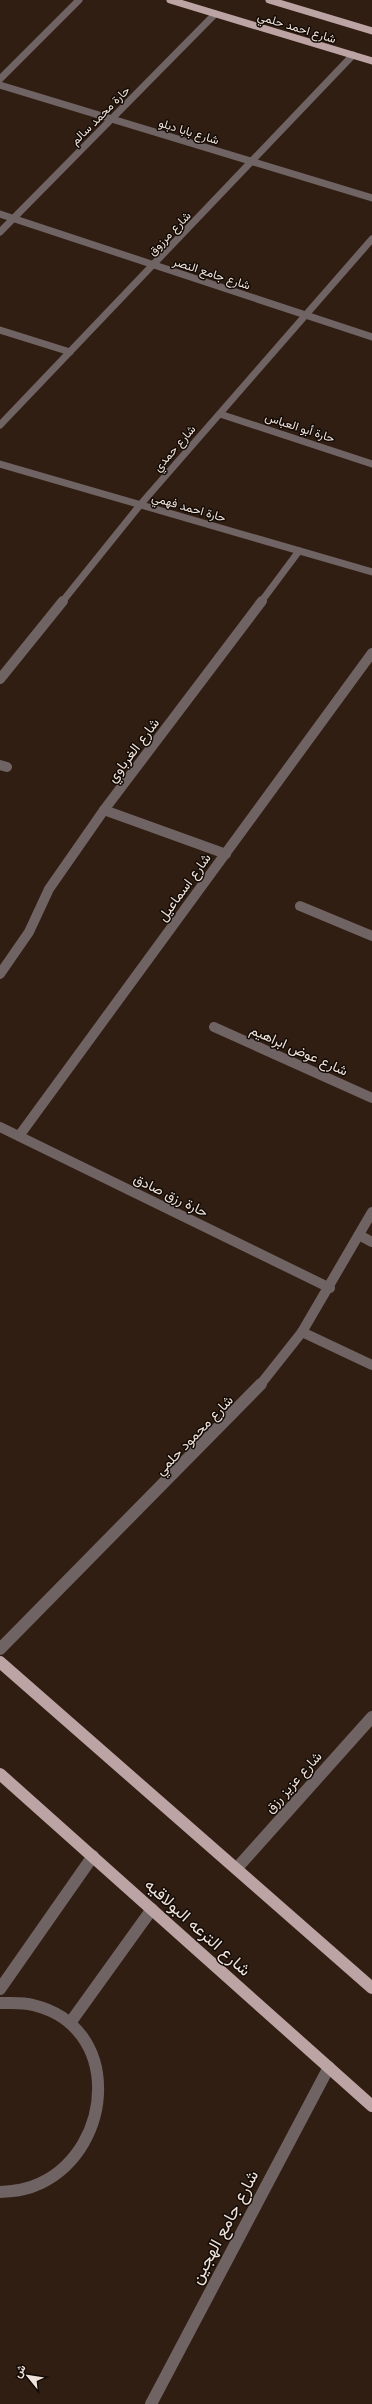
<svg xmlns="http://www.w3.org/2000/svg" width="372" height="2404" font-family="Montserrat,Vazirmatn,sans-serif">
	<rect width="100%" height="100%" fill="#311e13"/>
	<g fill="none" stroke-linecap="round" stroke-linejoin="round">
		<g stroke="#706364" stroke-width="12">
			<path d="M0,1989L93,1856"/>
			<path d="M0,2003C11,2003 23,2002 33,2005C122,2026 115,2147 41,2183C27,2190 15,2191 0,2192"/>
			<path d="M70,2023L152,1909"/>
		</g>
		<g stroke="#706364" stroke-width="7">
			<path d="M0,79L79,0"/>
			<path d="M0,85L372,198"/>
			<path d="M0,214L372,337"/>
			<path d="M0,232L215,14"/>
			<path d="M0,330L70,352"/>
			<path d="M220,414L372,464"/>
			<path d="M0,425L353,55"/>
			<path d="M0,464L372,572"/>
			<path d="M62,602L140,505L372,239"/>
			<path d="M261,602L299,551"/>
		</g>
		<g stroke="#706364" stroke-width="10">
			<path d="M0,679L63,601"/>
			<path d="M0,765L7,767"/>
			<path d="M104,810L226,854"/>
			<path d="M300,906L372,936"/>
			<path d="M0,974L29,932L49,889L104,810L262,601"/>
			<path d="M214,1027L372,1098"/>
			<path d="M0,1127L330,1288"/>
			<path d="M19,1136L372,653"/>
			<path d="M359,1235L372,1242"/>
			<path d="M302,1332L372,1365"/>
			<path d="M260,1385L302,1332L372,1212"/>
		</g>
		<g stroke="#706364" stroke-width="12">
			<path d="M0,1649L261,1384"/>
			<path d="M237,1868L372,1717"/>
			<path d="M151,2404L329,2067"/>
		</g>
		<g stroke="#bda4a4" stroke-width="7">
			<path d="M170,0L372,61"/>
			<path d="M269,0L372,31"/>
		</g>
		<g stroke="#bda4a4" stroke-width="12">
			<path d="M0,1662L372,1988"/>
			<path d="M0,1774L372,2106"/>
		</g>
	</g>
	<g text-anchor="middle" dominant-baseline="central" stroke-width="3" stroke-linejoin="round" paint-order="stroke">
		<g font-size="12" fill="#efe2da" stroke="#130b06">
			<text transform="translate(297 27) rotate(17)">شارع احمد حلمي</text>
			<text transform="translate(100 115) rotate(-45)">حارة محمد سالم</text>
			<text transform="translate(189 131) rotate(17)">شارع بابا دبلو</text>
			<text transform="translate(169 233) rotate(-46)">شارع مرزوق</text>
			<text transform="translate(212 273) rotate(18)">شارع جامع النصر</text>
			<text transform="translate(300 427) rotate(18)">حارة أبو العباس</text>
			<text transform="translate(174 448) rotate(-49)">شارع حمدي</text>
			<text transform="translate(189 507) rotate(16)">حارة احمد فهمي</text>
		</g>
		<g font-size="14" fill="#efe2da" stroke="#130b06">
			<text transform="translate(133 750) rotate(-53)">شارع الغرباوي</text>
			<text transform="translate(184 887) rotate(-54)">شارع اسماعيل</text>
			<text transform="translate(299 1050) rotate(24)">شارع عوض ابراهيم</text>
			<text transform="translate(171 1195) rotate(26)">حارة رزق صادق</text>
			<text transform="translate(194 1435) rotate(-46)">شارع محمود حلمي</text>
			<text transform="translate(293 1782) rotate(-48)">شارع عزيز رزق</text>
		</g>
		<g font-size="17" fill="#efe2da" stroke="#130b06">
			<text transform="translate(198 1927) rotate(42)">شارع الترعه البولاقيه</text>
			<text transform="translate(224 2227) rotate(-62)">شارع جامع الهجين</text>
		</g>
	</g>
	<g transform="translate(28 2376) rotate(300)" stroke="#130b06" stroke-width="3" paint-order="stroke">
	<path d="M0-3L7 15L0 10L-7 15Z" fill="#efe2da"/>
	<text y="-6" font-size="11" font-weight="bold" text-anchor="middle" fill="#efe2da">ش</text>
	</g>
</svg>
